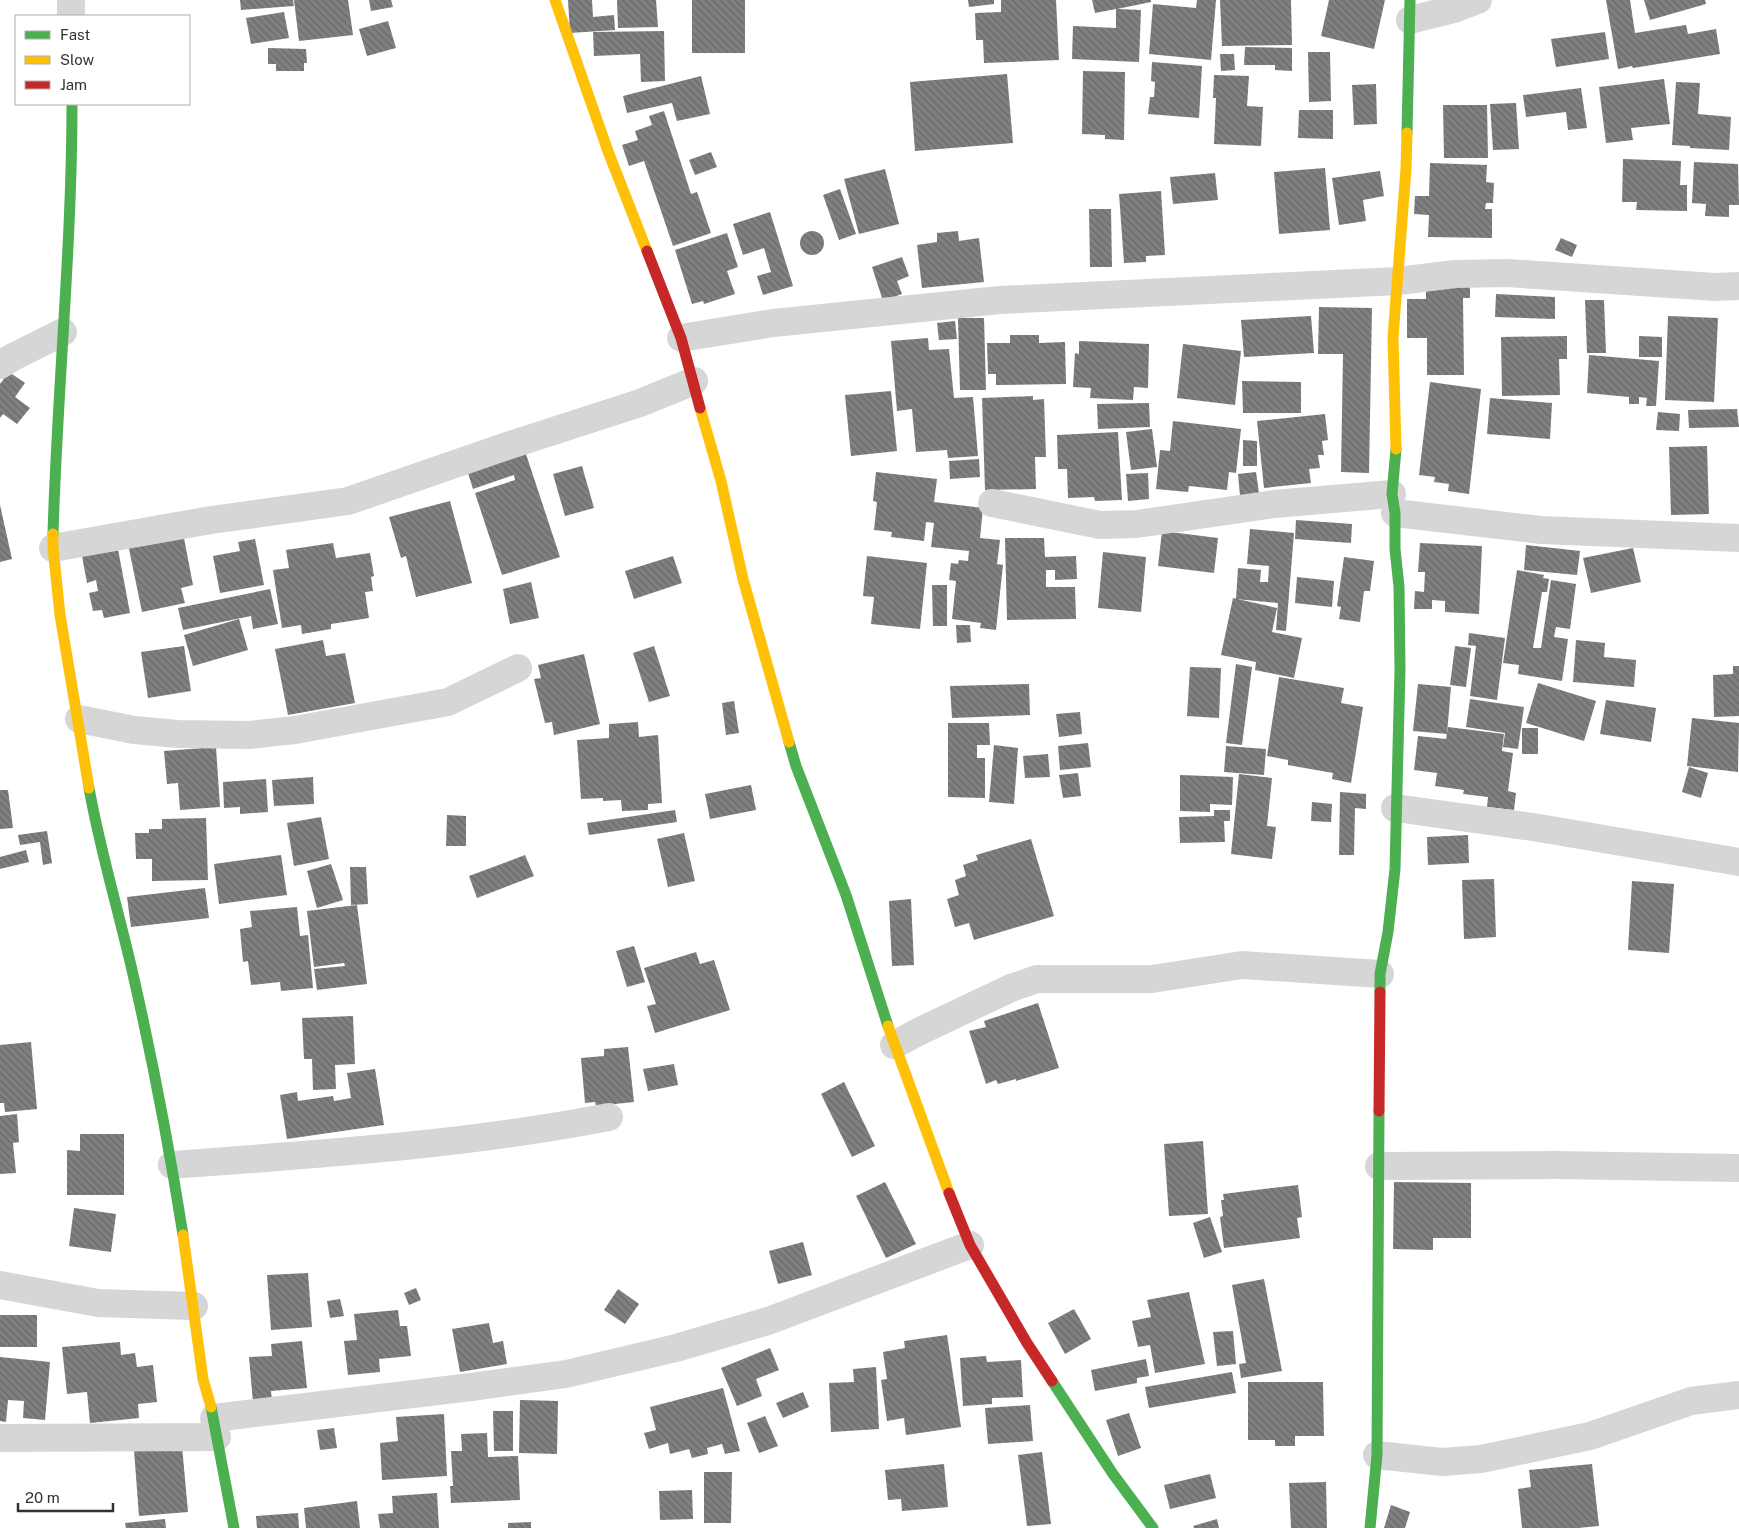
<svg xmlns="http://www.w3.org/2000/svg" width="1739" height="1528" font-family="'Public Sans',sans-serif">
	<defs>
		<pattern id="building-back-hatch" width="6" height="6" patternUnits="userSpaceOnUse" patternTransform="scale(1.25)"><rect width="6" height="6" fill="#808080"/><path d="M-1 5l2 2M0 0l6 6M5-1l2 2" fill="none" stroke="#696969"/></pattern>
	</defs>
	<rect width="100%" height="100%" fill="#fff"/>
	<g fill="url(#building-back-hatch)">
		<path d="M240,0H293L294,6L241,10Z"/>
		<path d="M294,0H348L353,35L299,41Z"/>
		<path d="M369,0H391L393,7L371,11Z"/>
		<path d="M568,0H592L593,17L614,15L615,30L570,33Z"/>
		<path d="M617,0H656L658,27L618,28Z"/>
		<rect x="692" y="0" width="53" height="53"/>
		<path d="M968,0H994V4L969,7Z"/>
		<path d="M1001,0H1056L1059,60L984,63L983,40H976L975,13L1001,12Z"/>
		<path d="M1092,0H1151V2L1117,9L1141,10L1139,62L1072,59L1073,26L1116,28V9L1095,13Z"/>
		<path d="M1197,0H1216L1211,60L1149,54L1153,4L1196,8Z"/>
		<path d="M1220,0H1291L1292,45L1222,46Z"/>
		<path d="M1329,0H1385L1374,49L1321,36Z"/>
		<path d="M1606,0H1630L1635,33L1686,25L1688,34L1716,29L1720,54L1633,68L1632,66L1618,69Z"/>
		<path d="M1644,0H1705L1706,4L1650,20Z"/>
		<path d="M284,12L289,38L251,44L246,18Z"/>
		<path d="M388,21L396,48L367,56L359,29Z"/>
		<path d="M664,31L665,81L641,82L640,54L594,56L593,32Z"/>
		<path d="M1605,32L1609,59L1556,67L1551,39Z"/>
		<path d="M1245,47L1292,48V71L1275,70V65H1244Z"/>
		<path d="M268,48L306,49L307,63H304V71H276V64H268Z"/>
		<path d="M1308,52H1330L1331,101L1309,102Z"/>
		<path d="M1220,54H1234L1235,70L1221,71Z"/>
		<path d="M1152,62L1202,66L1199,118L1148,114L1150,97H1154L1155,82L1151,81Z"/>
		<path d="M1083,71L1125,72L1124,140L1105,139V135L1082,134Z"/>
		<path d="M1007,74L1013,143L915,151L910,82Z"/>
		<path d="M1214,75L1249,76L1247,106L1263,107L1261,146L1214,144L1216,98H1213Z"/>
		<path d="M701,76L710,114L677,121L672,103L627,113L623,96Z"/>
		<path d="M1664,79L1670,124L1631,128L1633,140L1606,143L1599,87Z"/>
		<path d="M1676,82L1700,83L1698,114L1731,117L1729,150L1690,148V146L1672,145Z"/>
		<path d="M1376,84L1377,124L1354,125L1352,85Z"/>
		<path d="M1581,88L1587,128L1568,130L1566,112L1526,117L1523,95Z"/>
		<path d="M1516,103L1519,149L1493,150L1490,104Z"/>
		<path d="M1443,105H1487L1488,158H1444Z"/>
		<path d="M1299,110H1333V139L1298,138Z"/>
		<path d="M664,111L691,194L697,192L711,233L673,246L644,161L629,166L622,145L638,140L635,131L652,125L649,116Z"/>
		<path d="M711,152L717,167L695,175L689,160Z"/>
		<path d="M1623,159L1681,161L1680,185H1687V211L1636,210L1637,202H1622Z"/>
		<path d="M1694,162L1738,164L1739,205H1729V217L1705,216L1706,204L1692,203Z"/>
		<path d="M1430,163L1487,165L1486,182L1494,183L1493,203H1486L1485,209H1492V238L1428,237L1429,215L1414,214L1415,196H1429Z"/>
		<path d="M1325,168L1330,230L1279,234L1274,172Z"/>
		<path d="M885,169L899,224L859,234L844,179Z"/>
		<path d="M1380,171L1384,196L1363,200L1366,221L1339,225L1332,178Z"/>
		<path d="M1215,173L1218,200L1173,204L1170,177Z"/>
		<path d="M840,189L856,234L839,240L823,195Z"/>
		<path d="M1161,191L1165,255L1146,256V262L1124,263L1119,194Z"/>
		<path d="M1089,209H1111L1112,267H1090Z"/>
		<path d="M770,212L793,286L763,295L757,276L771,272L764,248L743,255L733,224Z"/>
		<path d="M958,231L959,241L979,238L984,282L922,288L917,245L937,242V233Z"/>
		<circle cx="812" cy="243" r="12"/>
		<path d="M727,233L738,267L727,271L735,294L704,304L703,301L692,304L675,250Z"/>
		<path d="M1561,238L1577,245L1572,257L1555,250Z"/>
		<path d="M902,257L909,276L897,281L902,294L883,301L872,267Z"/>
		<path d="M1426,284H1470V298H1463L1464,375H1427V338H1407V299H1426Z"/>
		<path d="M1496,294L1555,297V319L1495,317Z"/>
		<path d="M1585,300H1604L1606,353H1587Z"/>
		<path d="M1319,307L1372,308L1369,473L1341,472L1343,354H1318Z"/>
		<path d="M1311,316L1314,353L1244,357L1241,320Z"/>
		<path d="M1668,316L1718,318L1714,402L1665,400Z"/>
		<path d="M958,318H984L986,390H960Z"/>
		<path d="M955,321L957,339L939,340L937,323Z"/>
		<path d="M1010,335H1039V343L1065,342L1066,384L996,385V374H988L987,343H1010Z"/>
		<path d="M1567,336V359H1559L1560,395L1502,396L1501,337Z"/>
		<path d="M1639,336L1662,337V357H1639Z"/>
		<path d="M928,338L929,350L949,349L954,398L973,397L978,456L948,458L947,450L916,452L912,409L897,411L891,341Z"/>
		<path d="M1079,341L1149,344L1148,388L1134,387L1133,400L1090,398L1091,388L1073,387L1075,353L1079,354Z"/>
		<path d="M1183,344L1241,351L1235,405L1177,398Z"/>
		<path d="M1589,355L1659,361L1656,406H1646L1647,398L1639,397V404H1629V397L1587,393Z"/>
		<path d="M9,372L25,383L15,397L30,408L17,424L3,414L0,418V384Z"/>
		<path d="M1242,381L1301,382V413H1243Z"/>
		<path d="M1430,382L1481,389L1469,494L1448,491L1449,484L1434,482L1435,477L1419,475Z"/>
		<path d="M891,391L897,451L851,456L845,395Z"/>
		<path d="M1033,396V400L1044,399L1046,457H1035L1036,489L985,490L982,398Z"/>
		<path d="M1490,398L1552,403L1550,439L1487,434Z"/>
		<path d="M1149,403L1150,427L1098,429L1097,404Z"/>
		<path d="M1737,409L1739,427L1689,428L1688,410Z"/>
		<path d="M1658,412L1680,414L1679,431L1656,430Z"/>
		<path d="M1325,414L1328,440L1322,441L1324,455H1318L1320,468L1309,469L1311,483L1264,488L1257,421Z"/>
		<path d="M1173,421L1241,429L1236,473L1229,472L1227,490L1189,486L1188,492L1156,489L1160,450L1170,451Z"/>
		<path d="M1152,429L1157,467L1131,470L1126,432Z"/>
		<path d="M1118,432L1122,500L1095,501L1094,497L1068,498L1067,469H1058L1057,435Z"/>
		<path d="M1243,440L1257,441V466H1243Z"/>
		<path d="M1707,446L1709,514L1671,515L1669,447Z"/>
		<path d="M525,451L560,557L502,575L475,493L515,480L514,475L473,489L467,470Z"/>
		<path d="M979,459L980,477L950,479L949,461Z"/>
		<path d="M582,466L594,508L565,516L553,474Z"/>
		<path d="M876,472L937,479L934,502L983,508L980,538L1000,540L997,564L1003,565L996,630L980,628L981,623L952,619L956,581L949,580L951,563L958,564L959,560L968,561L969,551L931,547L934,523L926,522L924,541L891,537L892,532L874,530L877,502L873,501Z"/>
		<path d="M1256,472L1259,493L1240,496L1238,474Z"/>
		<path d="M1148,473L1149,499L1128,501L1126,474Z"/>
		<path d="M450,501L472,583L416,597L406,556L401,558L389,517Z"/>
		<path d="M0,505L12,559L0,562Z"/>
		<path d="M1296,520L1352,524L1351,543L1295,539Z"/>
		<path d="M1250,529L1294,533L1286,631L1276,630L1278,603L1236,599L1238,568L1261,570L1260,582H1268L1269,566L1247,564Z"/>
		<path d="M1162,531L1218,538L1214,573L1158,566Z"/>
		<path d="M183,533L193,585L181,588L185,603L142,612L128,544Z"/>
		<path d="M1005,538H1044L1045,557L1076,556L1077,579L1055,580V570H1046V587H1075L1076,619L1007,620Z"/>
		<path d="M255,539L264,585L220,593L213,556L240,551L238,542Z"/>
		<path d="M333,543L336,558L370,553L374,576L371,577L373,591L365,592L369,618L331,624V629L302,634L301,625L282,628L273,570L289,568L286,550Z"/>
		<path d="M1420,543L1482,546L1479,614L1445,612V601L1432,600V609H1414L1415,591L1424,592L1425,572H1418Z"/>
		<path d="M117,544L130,613L104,618L102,610L93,611L89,593L98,591L96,580L87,583L81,551Z"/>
		<path d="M1526,545L1580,551L1577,575L1524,570Z"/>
		<path d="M1633,548L1641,582L1591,593L1583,558Z"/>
		<path d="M1103,552L1146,557L1141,612L1098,608Z"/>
		<path d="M673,556L682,583L634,599L625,571Z"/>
		<path d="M867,556L927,563L920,629L871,624L874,597L863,596Z"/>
		<path d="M1344,557L1374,561L1370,591H1364L1360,622L1339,619L1341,607L1337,606Z"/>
		<path d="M1517,570L1544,575L1543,578L1549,579L1547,592H1542L1533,648H1541L1551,580L1576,584L1570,629L1556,627L1554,637L1568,639L1562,681L1518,674L1519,665L1503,663Z"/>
		<path d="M1297,577L1334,581L1332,607L1295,603Z"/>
		<path d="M531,582L539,618L510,624L503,589Z"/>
		<path d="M932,585H947V626H933Z"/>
		<path d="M270,589L278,624L253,629L251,616L183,630L178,608Z"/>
		<path d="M1233,598L1277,608L1272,632L1302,638L1294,678L1255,670L1256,662L1221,655Z"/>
		<path d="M239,619L248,650L193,666L184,635Z"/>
		<path d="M956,625H970L971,642L957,643Z"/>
		<path d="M1469,633L1505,638L1497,700L1470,696L1476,646L1468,645Z"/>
		<path d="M323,640L326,656L345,653L355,703L288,715L275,649Z"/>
		<path d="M1576,640L1605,643L1604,657L1636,660L1634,687L1573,682Z"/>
		<path d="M184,646L191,691L148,698L141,652Z"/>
		<path d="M654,646L670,696L649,702L633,653Z"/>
		<path d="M1455,646L1471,648L1466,687L1450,685Z"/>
		<path d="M584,654L600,724L554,735L552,722L545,723L534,679L541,678L538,665Z"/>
		<path d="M1236,664L1252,667L1242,745L1226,743Z"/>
		<path d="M1733,666H1739V716L1714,717L1713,675L1733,674Z"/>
		<path d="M1190,667L1221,668L1219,718L1187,716Z"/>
		<path d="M1279,677L1344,688L1341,703L1363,707L1351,783L1332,779L1333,773L1288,765V760L1267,756Z"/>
		<path d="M1538,683L1596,701L1584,741L1526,723Z"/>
		<path d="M1029,684L1030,715L952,718L950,686Z"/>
		<path d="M1418,684L1451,687L1447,734L1413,731Z"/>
		<path d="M1470,699L1524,707L1518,749L1503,747L1505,733L1466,727Z"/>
		<path d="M1606,700L1656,708L1651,742L1600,734Z"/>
		<path d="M734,701L739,733L726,735L722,703Z"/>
		<path d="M1080,712L1082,734L1059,737L1056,714Z"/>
		<path d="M1692,718L1739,723L1738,772L1687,766Z"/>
		<path d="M638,722L639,737L658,735L662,803L648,804V810L622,811L621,800L603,801V798L581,799L577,740L609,738V724Z"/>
		<path d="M948,723H989L990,745H977V758H985V798L948,797Z"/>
		<path d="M1448,727L1504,734L1502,751L1513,753L1508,791L1516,793L1514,810L1487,807L1488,797L1463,794L1464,790L1435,786L1437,773L1414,770L1418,736L1446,739Z"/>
		<rect x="1522" y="728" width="16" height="26"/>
		<path d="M1088,743L1091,767L1060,770L1058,746Z"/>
		<path d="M994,745L1018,748L1014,804L989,802Z"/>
		<path d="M1226,746L1266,749L1264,775L1224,772Z"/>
		<path d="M216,747L220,807L180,810L178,783L167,784L164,751Z"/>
		<path d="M1048,754L1050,777L1025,778L1023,756Z"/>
		<path d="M1689,767L1708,773L1701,798L1682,792Z"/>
		<path d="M1078,773L1081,796L1063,798L1059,775Z"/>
		<path d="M1239,774L1272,778L1267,826L1276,827L1272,859L1231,854Z"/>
		<path d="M1180,775L1233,777L1232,805L1210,804V812L1180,811Z"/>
		<path d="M313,777L314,804L274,806L272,780Z"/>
		<path d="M266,779L268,812L240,814V807L224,808L223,782Z"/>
		<path d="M751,785L756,810L710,819L705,794Z"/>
		<path d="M0,790H8L13,828L0,829Z"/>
		<path d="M1340,792L1366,794V809L1355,808L1354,855H1339Z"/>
		<path d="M1312,802L1332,804L1331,822L1311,821Z"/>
		<path d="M675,810L677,822L589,835L587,823Z"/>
		<path d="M1214,810H1230V821H1224L1225,842L1180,843L1179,817L1214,816Z"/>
		<path d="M447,815L466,816V846H446Z"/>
		<path d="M321,817L329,859L294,866L287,823Z"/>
		<path d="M206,818L208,880L152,881V859H136L135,833H149V829H162V819Z"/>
		<path d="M47,831L52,863L43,865L40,842L20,845L18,835Z"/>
		<path d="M684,833L695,881L668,887L657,839Z"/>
		<path d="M1468,835L1469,863L1428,865L1427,837Z"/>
		<path d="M1031,839L1054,916L974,940L969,923L955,927L947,899L959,895L955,880L966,876L963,865L978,860L976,855Z"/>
		<path d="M26,850L29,862L0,869V857Z"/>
		<path d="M281,855L287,895L219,904L214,864Z"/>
		<path d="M525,855L534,876L477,898L469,876Z"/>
		<path d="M331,864L343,900L317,908L307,871Z"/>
		<path d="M350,867H366L368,904L351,905Z"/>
		<path d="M1494,879L1496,937L1464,939L1462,880Z"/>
		<path d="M1632,881L1674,884L1669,953L1628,950Z"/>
		<path d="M205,888L209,918L131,927L127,897Z"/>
		<path d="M911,899L914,965L892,966L889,901Z"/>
		<path d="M357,905L367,984L317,990L314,969L345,966L344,963L314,967L307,911Z"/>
		<path d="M297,907L300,936L308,935L313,988L281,991L280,982L251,985L248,961L243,962L240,929L252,927L250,911Z"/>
		<path d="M634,946L645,982L627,987L616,951Z"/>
		<path d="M696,952L700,964L714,960L730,1010L655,1033L647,1006L656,1004L644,968Z"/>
		<path d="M1038,1003L1059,1068L1016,1081V1079L998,1084L996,1080L986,1084L969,1031L986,1027L984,1021Z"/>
		<path d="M353,1016L355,1064L335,1065L336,1089L313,1090L312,1059H304L302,1018Z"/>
		<path d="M31,1042L37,1109L5,1112L4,1103H0V1045Z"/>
		<path d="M628,1047L634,1102L596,1106L595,1102L585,1103L581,1058L604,1056V1049Z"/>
		<path d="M674,1064L678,1085L648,1091L643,1069Z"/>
		<path d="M375,1069L384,1125L287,1139L280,1095L297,1092L298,1101L333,1096L334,1101L351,1098L347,1073Z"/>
		<path d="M844,1082L875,1146L852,1157L821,1094Z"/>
		<path d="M17,1114L19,1142L13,1143L16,1173L0,1174V1116Z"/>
		<path d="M80,1134H124V1195H67V1150L80,1151Z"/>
		<path d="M1203,1141L1208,1214L1169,1216L1164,1144Z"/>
		<path d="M885,1182L916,1244L886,1258L856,1196Z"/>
		<path d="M1394,1182L1471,1183V1238H1433V1250L1393,1249Z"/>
		<path d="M1298,1185L1302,1217L1297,1218L1300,1238L1224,1248L1220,1217L1223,1216L1221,1200H1224L1223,1194Z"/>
		<path d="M74,1208L116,1214L111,1252L69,1246Z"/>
		<path d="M1210,1217L1222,1252L1204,1258L1193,1223Z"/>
		<path d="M803,1242L812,1275L778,1284L769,1251Z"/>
		<path d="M308,1273L312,1327L271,1330L267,1275Z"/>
		<path d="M1264,1279L1282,1371L1241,1378L1239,1364L1246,1363L1232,1285Z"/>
		<path d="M416,1288L421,1300L409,1305L404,1293Z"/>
		<path d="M618,1289L639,1304L625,1324L604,1310Z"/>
		<path d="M1189,1292L1205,1364L1155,1373L1150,1345L1138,1347L1132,1321L1151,1317L1147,1300Z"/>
		<path d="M340,1299L344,1316L330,1318L327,1301Z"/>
		<path d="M1074,1309L1091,1339L1065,1354L1048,1323Z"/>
		<path d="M398,1310L400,1326H407L411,1356L379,1359L380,1372L348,1375L344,1341L357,1340L354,1314Z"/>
		<rect x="0" y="1315" width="37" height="32"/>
		<path d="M489,1323L493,1343L503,1341L507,1364L460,1372L452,1329Z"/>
		<path d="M1233,1331L1236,1364L1217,1366L1213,1332Z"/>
		<path d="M947,1335L961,1427L906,1435L904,1418L887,1421L881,1380L887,1379L883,1352L905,1348L904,1341Z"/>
		<path d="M302,1341L307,1388L271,1391L272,1401L253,1403L249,1357L272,1356L271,1344Z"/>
		<path d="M120,1342L121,1355L135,1353L137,1367L153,1365L157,1402L138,1404L139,1418L90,1423L87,1392L67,1394L62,1347Z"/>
		<path d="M770,1348L779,1370L756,1379L762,1396L737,1406L721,1368Z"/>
		<path d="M986,1356L987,1362L1021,1360L1023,1397L992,1398V1404L963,1406L960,1358Z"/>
		<path d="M0,1357L50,1362L45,1420L23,1418L24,1401L8,1400L6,1422L0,1421Z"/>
		<path d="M1146,1359L1149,1376L1137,1378V1383L1095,1391L1091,1370Z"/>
		<path d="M876,1367L879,1429L831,1432L829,1383L854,1382L853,1369Z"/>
		<path d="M1232,1372L1236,1393L1149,1408L1145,1387Z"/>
		<path d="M1248,1382H1323L1324,1436H1295V1446H1275V1440H1248Z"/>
		<path d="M723,1388L740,1451L725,1454L722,1444L707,1448L708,1454L692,1458L689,1449L670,1454L668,1443L649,1449L644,1433L656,1430L650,1407Z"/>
		<path d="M803,1392L809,1407L783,1418L776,1403Z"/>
		<path d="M520,1400L558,1401L557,1454L519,1453Z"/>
		<path d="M1030,1405L1033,1441L988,1444L985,1408Z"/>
		<path d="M493,1411H513V1451H494Z"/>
		<path d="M1129,1413L1141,1448L1118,1456L1106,1420Z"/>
		<path d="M444,1414L447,1476L382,1480L380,1443L398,1441L396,1417Z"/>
		<path d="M765,1416L778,1446L759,1453L747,1423Z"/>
		<path d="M334,1428L337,1448L320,1450L317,1430Z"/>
		<path d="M487,1433L488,1457L518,1456L520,1500L451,1503L450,1486H453L451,1451H462L461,1434Z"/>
		<path d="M182,1446L188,1512L139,1516L134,1450Z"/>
		<path d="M1042,1452L1051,1524L1027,1526L1018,1455Z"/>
		<path d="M944,1464L948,1507L902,1511L901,1499L888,1500L885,1470Z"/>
		<path d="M1592,1464L1599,1526L1578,1528H1522L1518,1489L1531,1487L1529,1470Z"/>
		<path d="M704,1472H732L731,1523H704Z"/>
		<path d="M1210,1474L1216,1498L1170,1509L1164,1485Z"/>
		<path d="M1326,1482L1327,1528H1291L1289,1483Z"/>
		<path d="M692,1490L693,1519L660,1520L659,1491Z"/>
		<path d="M437,1493L439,1528H380L378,1514L393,1513L392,1496Z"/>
		<path d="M357,1501L360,1528H306L304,1508Z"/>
		<path d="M1391,1505L1410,1512L1405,1528H1384Z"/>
		<path d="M298,1513L299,1528H257L256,1516Z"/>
		<path d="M165,1519L166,1528H126L125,1523Z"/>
		<path d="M1217,1519L1219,1528H1194L1193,1526Z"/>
		<path d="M531,1522V1528H508V1523Z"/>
	</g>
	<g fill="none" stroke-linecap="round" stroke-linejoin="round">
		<g stroke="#d6d6d6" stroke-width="28">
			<path d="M71,16V0"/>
			<path d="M1410,20L1454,9L1478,0"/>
			<path d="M681,338L773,323L1000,300L1398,281L1455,274L1507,273L1715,287L1739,286"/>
			<path d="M0,365L13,357L63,332"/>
			<path d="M992,503L1100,525L1137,524L1274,504L1392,494"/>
			<path d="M1395,513L1541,530L1739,538"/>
			<path d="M53,548L211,520L348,501L507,446L640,403L694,381"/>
			<path d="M79,719L134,730L178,734L249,735L295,730L448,702L518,668"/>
			<path d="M1395,808L1533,827L1739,862"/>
			<path d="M894,1045L920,1031L1011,988L1037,979H1152L1242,965L1380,974"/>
			<path d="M172,1165C318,1154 464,1145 609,1117"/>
			<path d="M1379,1166L1555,1165L1739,1168"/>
			<path d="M0,1285L98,1303L194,1306"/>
			<path d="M214,1418L471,1387L566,1374L676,1348L768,1321L970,1245"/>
			<path d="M0,1438L217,1437"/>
			<path d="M1377,1455L1442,1462L1481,1459L1590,1436L1691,1401L1739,1395"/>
		</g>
		<g stroke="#4caf50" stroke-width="11">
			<path d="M1407,133L1410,0"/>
			<path d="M53,534C57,391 72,248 72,104"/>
			<path d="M789,742L796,766L846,895L888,1026"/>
			<path d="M89,788C100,850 118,909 132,970C152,1057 169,1146 183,1235"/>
			<path d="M1380,992V974L1388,932L1395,869L1400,669L1399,587L1395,549V513L1392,494L1396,449"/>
			<path d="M1052,1381L1113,1474L1153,1528"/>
			<path d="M211,1407L234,1528"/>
			<path d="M1370,1528L1377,1455L1379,1111"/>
		</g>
		<g stroke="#ffc107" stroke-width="11">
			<path d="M555,0L609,154L647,251"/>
			<path d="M700,408L721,481L743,579L789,742"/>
			<path d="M1396,449L1393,337L1406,169L1407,133"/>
			<path d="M53,534V548L60,615L89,788"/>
			<path d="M888,1026L949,1193"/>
			<path d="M183,1235L203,1379L211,1407"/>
		</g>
		<g stroke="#c62828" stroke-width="11">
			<path d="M647,251L681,338L700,408"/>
			<path d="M1379,1111L1380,992"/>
			<path d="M949,1193L970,1245L1027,1343L1052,1381"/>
		</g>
	</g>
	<rect x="15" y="15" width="175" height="90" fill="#ffffff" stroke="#adadad"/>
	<rect x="25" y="31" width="25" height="8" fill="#4caf50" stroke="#adadad"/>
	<text x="60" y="40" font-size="15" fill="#323232">Fast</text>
	<rect x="25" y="56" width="25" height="8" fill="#ffc107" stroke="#adadad"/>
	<text x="60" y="65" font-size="15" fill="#323232">Slow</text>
	<rect x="25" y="81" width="25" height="8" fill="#c62828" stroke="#adadad"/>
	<text x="60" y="90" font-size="15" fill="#323232">Jam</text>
	<path d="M18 1503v8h95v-8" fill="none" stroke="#323232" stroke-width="2.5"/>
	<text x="25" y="1503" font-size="15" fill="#323232" stroke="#ffffff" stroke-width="4" paint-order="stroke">20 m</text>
</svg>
